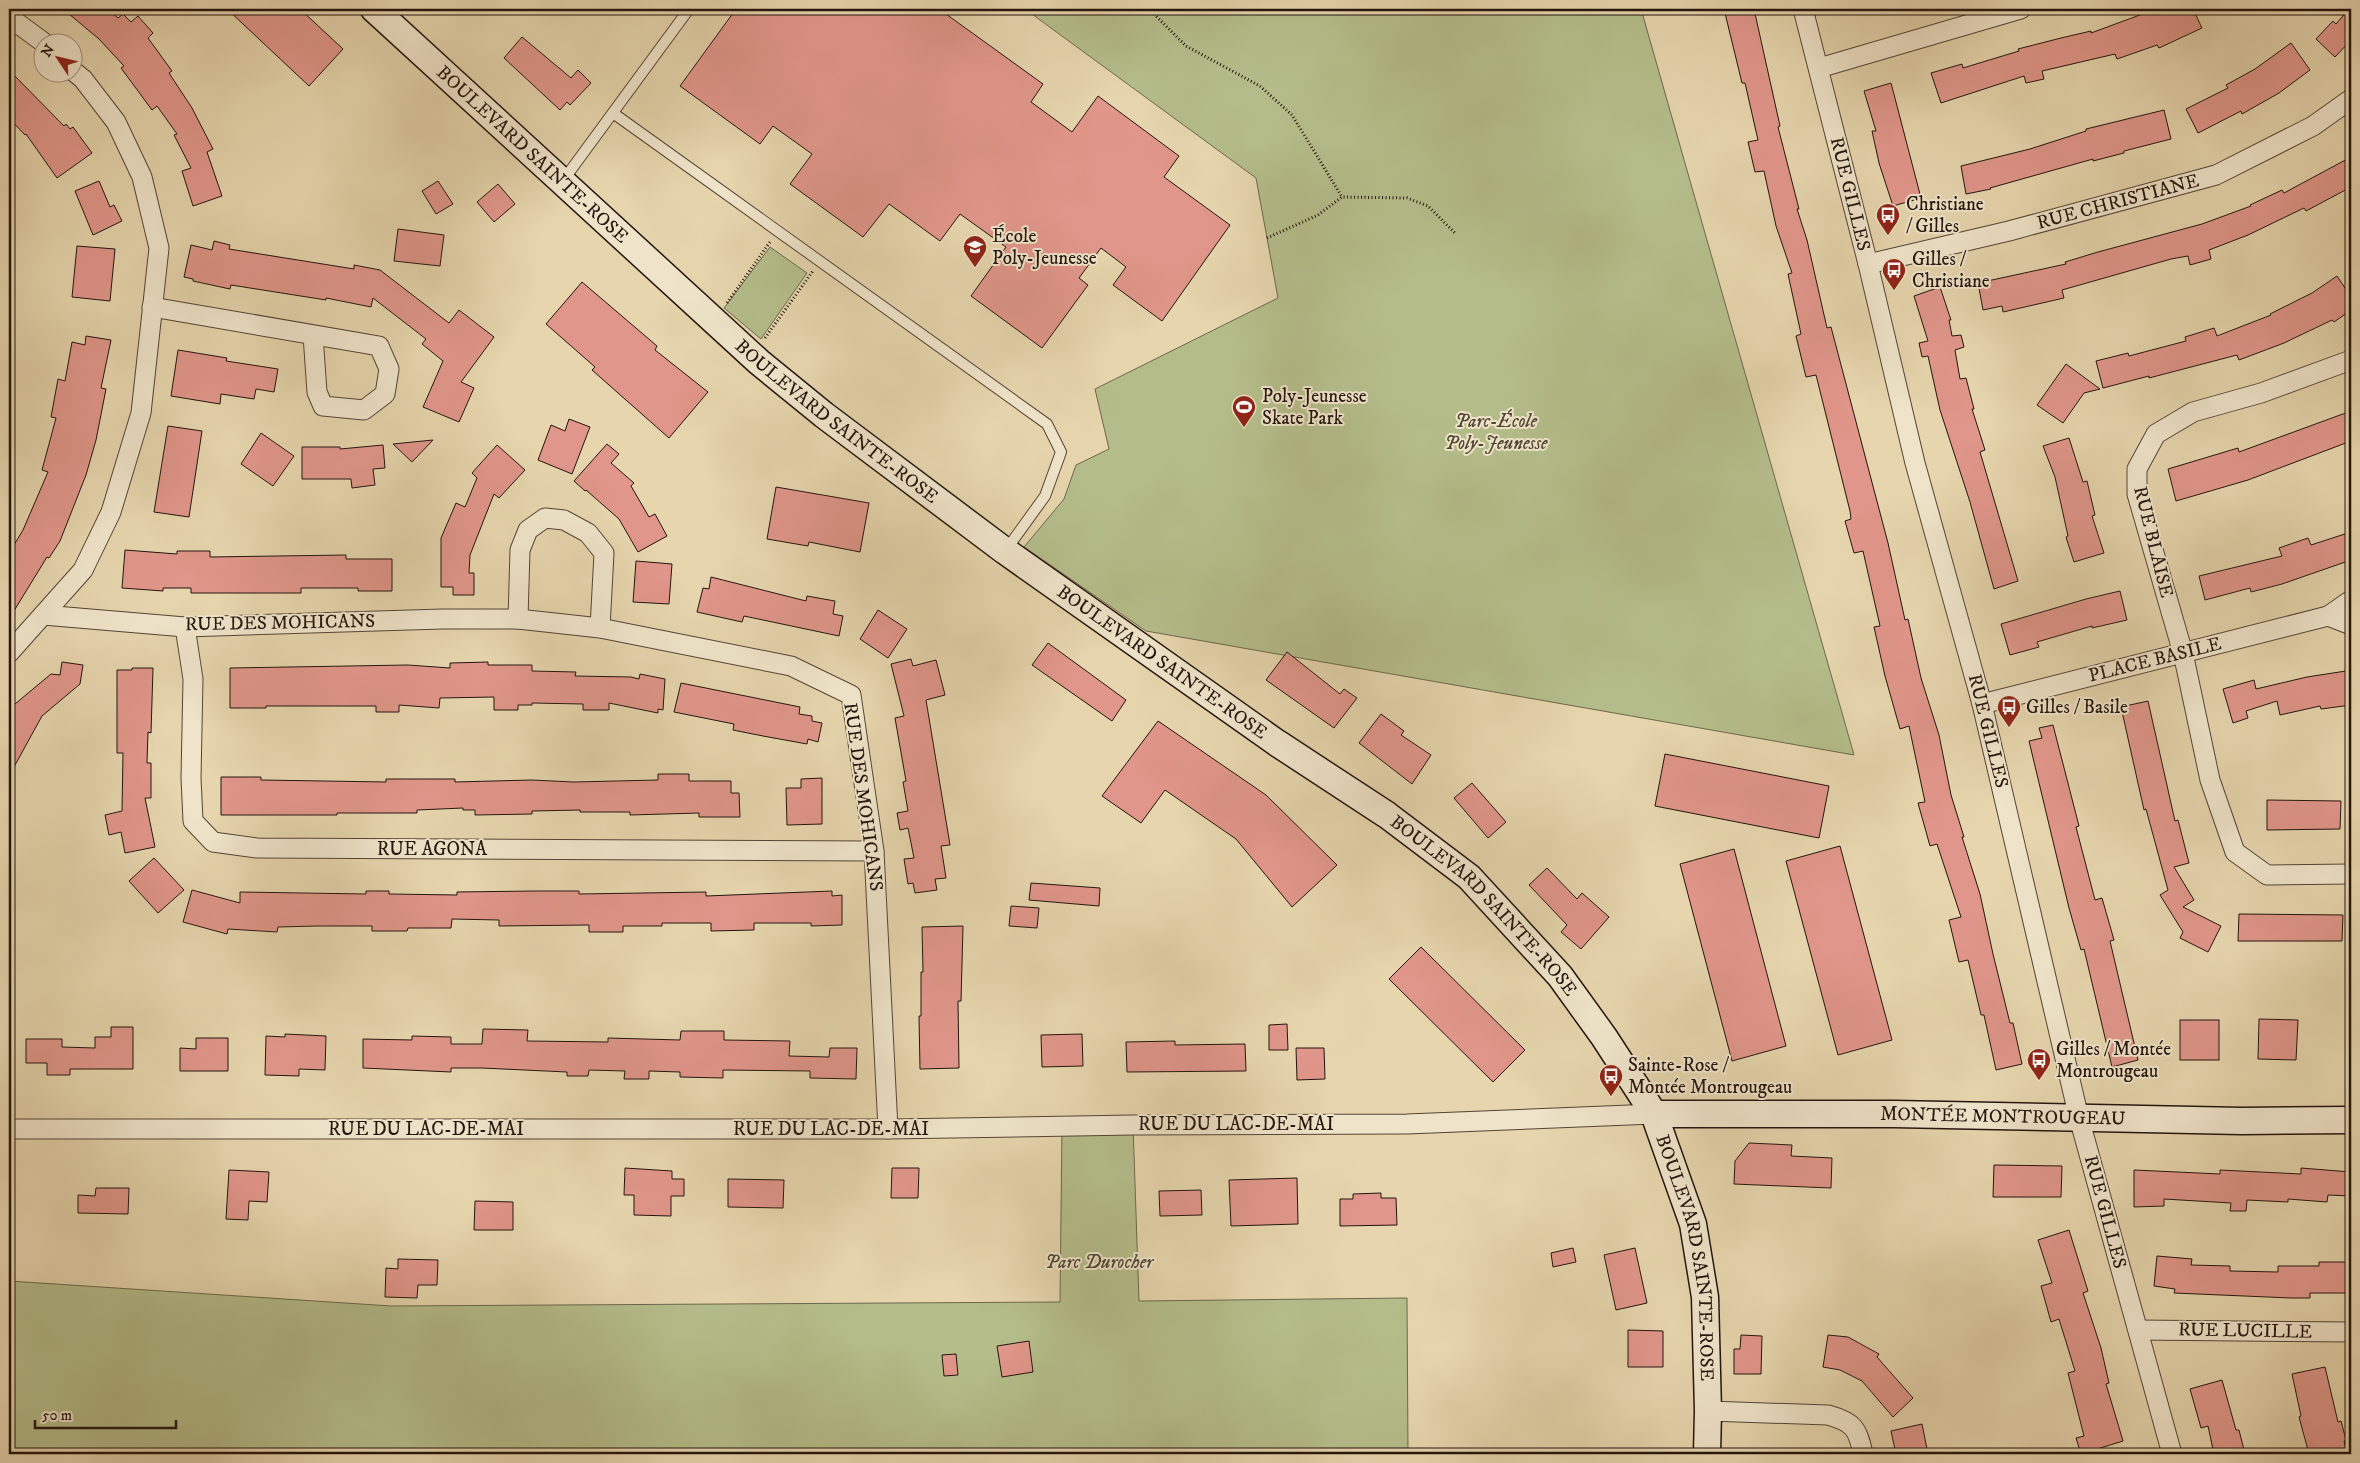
<svg xmlns="http://www.w3.org/2000/svg" width="2360" height="1463" font-family="'IM FELL DW Pica',serif">
	<rect width="100%" height="100%" fill="#e6d5ad"/>
	<filter id="stains"><feTurbulence type="fractalNoise" baseFrequency=".004" numOctaves="4"/><feColorMatrix values="0 0 0 0 .2 0 0 0 0 .09 0 0 0 0 .02 0 0 0 .5 -.17"/></filter>
	<radialGradient id="worn" r=".72"><stop offset=".6" stop-color="#630" stop-opacity="0"/><stop offset="1" stop-color="#630" stop-opacity=".3"/></radialGradient>
	<g fill="#b4bd8a" stroke="#6c694c">
		<path d="M1025,9H1641L1854,755L1146,631L1024,547L1064,499L1076,465L1109,449L1095,389L1278,298L1256,178Z"/>
		<path d="M770,247L807,273L761,339L724,308Z"/>
		<path d="M1133,1125L1139,1301L1407,1298L1408,1454H9V1281L391,1306L1060,1302L1062,1126Z"/>
	</g>
	<g fill="#e0968a" stroke="#24150e">
		<path d="M63,9H108L118,18L123,14L131,22L138,16L153,33L148,38L172,71L169,73L192,108L213,149L207,152L222,196L193,206L182,171L191,168L174,135L177,134L157,106L152,110L121,68L124,66L99,39Z"/>
		<path d="M227,9H300L343,49L309,86Z"/>
		<path d="M736,9H939L1043,84L1031,102L1072,132L1098,96L1179,156L1164,177L1230,225L1162,321L1113,285L1126,267L1101,248L1079,278L1088,285L1042,348L971,296L1006,247L960,214L940,241L889,204L863,237L790,184L812,154L773,126L760,144L680,86Z"/>
		<path d="M1724,9H1754L1780,126L1778,127L1799,209H1797L1807,240L1827,328L1831,327L1888,543L1905,620L1908,619L1921,678L1939,735L1951,795L1964,837H1962L1980,894L1993,954L2010,1023H2013L2022,1064L1996,1070L1984,1015H1981L1968,960L1959,962L1949,920L1961,917L1937,844L1930,846L1918,803L1925,802L1909,726L1900,729L1885,676L1874,627L1880,626L1863,551L1854,553L1845,521L1851,519L1850,511L1816,375L1806,377L1796,336L1801,334L1788,274L1792,273L1776,226L1764,171L1755,172L1748,142L1758,140L1745,83H1742Z"/>
		<path d="M2156,9H2193L2202,28L2159,48L2157,45L2117,59L2115,54L2042,71L2044,79L2026,83L2024,76L1941,103L1931,73L1962,64L1963,68L2019,51L2018,49L2061,38L2091,31V33Z"/>
		<path d="M2349,9H2351V40L2335,57L2316,39L2333,21L2336,24Z"/>
		<path d="M522,37L571,78L578,70L591,83L570,105L567,102L560,110L504,58Z"/>
		<path d="M2291,43L2310,70L2279,93L2242,114L2241,111L2198,133L2186,109L2228,88L2226,85L2255,69Z"/>
		<path d="M9,70L64,126L66,124L70,129L73,127L92,153L57,178L26,134L25,135L9,118Z"/>
		<path d="M1891,83L1921,198L1893,206L1879,163L1872,131H1876L1864,91Z"/>
		<path d="M2164,110L2171,139L2124,151V153L2093,161V159L1990,188L1991,189L1966,194L1961,166L2030,149L2086,131V129Z"/>
		<path d="M2351,157V187L2306,211L2304,208L2248,235L2209,250L2211,259L2190,265L2188,256L2171,259L2062,290L2064,298L2003,312L2002,306L1983,310L1978,283L2066,264L2065,262L2098,252L2202,224L2251,206L2250,205L2282,190L2284,193Z"/>
		<path d="M99,181L110,207L114,205L122,221L93,235L75,191Z"/>
		<path d="M438,181L453,204L436,214L422,191Z"/>
		<path d="M498,184L515,204L494,222L477,202Z"/>
		<path d="M398,229L444,235L440,266L394,261Z"/>
		<path d="M214,241L230,245L229,249L354,269V265L380,270L449,323L459,310L494,337L461,382L474,388L459,422L423,407L443,361L422,344L426,339L373,298L371,307L326,298V300L231,285L230,289L193,281V279L184,277L191,245L212,250Z"/>
		<path d="M77,246L115,249L110,301L72,297Z"/>
		<path d="M2337,276L2351,297V310L2334,322L2332,320L2284,343L2239,360L2237,355L2149,378V376L2103,388L2096,361L2128,353L2129,356L2186,341L2185,337L2214,328L2217,336L2271,315L2270,314L2312,293Z"/>
		<path d="M582,282L657,346L655,350L708,392L669,438L592,370L595,367L546,324Z"/>
		<path d="M1940,287L1951,320H1949L1952,336L1961,335L1964,347L1955,350L1960,379L1966,378L1974,409H1972L1985,450L1980,452L2018,581L1994,589L1970,502L1940,410L1928,356L1922,357L1919,343L1928,341L1914,296Z"/>
		<path d="M86,336L111,340L101,388L106,389L96,440L86,475L60,541L49,558L47,557L9,619V553L23,530L48,472L42,470L56,418L51,417L58,379L65,381L72,342L85,345Z"/>
		<path d="M178,350L227,358L226,361L278,369L274,392L256,389L254,399L221,394L220,404L171,396Z"/>
		<path d="M2066,364L2100,389L2084,393L2063,423L2037,405Z"/>
		<path d="M2351,411V441L2248,480L2176,501L2168,469L2238,448L2239,452Z"/>
		<path d="M569,419L590,427L572,474L538,460L551,425L565,431Z"/>
		<path d="M168,426L202,431L189,517L154,512Z"/>
		<path d="M261,433L294,456L273,486L241,464Z"/>
		<path d="M2069,438L2083,482L2087,481L2095,515L2092,516L2104,553L2074,562L2066,537L2068,536L2055,477L2043,446Z"/>
		<path d="M433,440L412,462L393,444Z"/>
		<path d="M607,444L619,454L611,463L634,483L631,486L649,517L655,514L667,536L638,552L619,519L586,490L585,491L574,481Z"/>
		<path d="M383,445L385,468L373,469L375,485L352,488L351,479H302V447H340V449Z"/>
		<path d="M497,445L525,470L499,498L494,494L470,555L469,573H474V595H453V587H441V538L456,503L465,507L477,478L472,473Z"/>
		<path d="M776,487L869,503L860,552L809,542L808,546L767,539Z"/>
		<path d="M2351,532V560L2282,584L2251,592L2250,588L2205,600L2199,576L2282,556L2279,548L2308,538L2311,545Z"/>
		<path d="M125,550L177,554V551H210V557L346,555V559H392V591H358V588H301V593H191V588H163V591L122,588Z"/>
		<path d="M636,561L672,564L669,604L633,602Z"/>
		<path d="M711,577L806,601L807,596L835,601L833,614L843,616L839,636L744,616L742,622L697,612L703,588L709,589Z"/>
		<path d="M2120,591L2127,620L2092,628V626L2037,642L2039,647L2010,655L2001,624L2086,599Z"/>
		<path d="M878,610L907,629L888,658L860,639Z"/>
		<path d="M1048,643L1126,700L1112,721L1032,665Z"/>
		<path d="M1287,652L1340,694L1344,689L1357,698L1334,728L1266,680Z"/>
		<path d="M911,659L913,666L936,660L945,695L926,700L950,845L941,846L946,878L935,879L937,890L915,893L913,883L908,884L904,859L914,858L908,828L900,830L897,813L908,811L903,782L906,781L895,718L904,716L891,664Z"/>
		<path d="M62,662L83,665L80,684L42,716L9,776V709L51,674L60,675Z"/>
		<path d="M488,662V665H532V671L576,672L575,676L631,677L639,679L640,674L665,679L663,710L658,709V713L609,703V710H583V704L532,703V705H518V710H494V697L440,698L439,708L399,705V712H376V706H266V708H230V668L408,665L450,668V663Z"/>
		<path d="M132,668H153L151,733L148,732L147,763H151V798H145L155,847L125,853L121,832L109,835L105,815L122,811L123,753H117V670H132Z"/>
		<path d="M2346,671L2351,705L2321,709L2320,706L2280,715L2277,701L2246,711L2248,718L2233,723L2223,689L2254,680L2256,689L2307,677Z"/>
		<path d="M681,683L800,707L799,714L812,716V721L822,723L818,742L808,739L807,744L763,736L733,730L734,724L674,712Z"/>
		<path d="M2148,701L2175,821L2178,820L2189,863L2174,867L2194,900L2183,907L2221,926L2208,952L2180,938L2183,932L2160,895L2168,890L2146,809L2144,810L2121,707Z"/>
		<path d="M1381,714L1404,731L1401,735L1431,755L1412,784L1359,743Z"/>
		<path d="M1158,721L1266,795L1337,865L1292,907L1236,839L1165,790L1141,823L1102,796Z"/>
		<path d="M2053,725L2079,826L2076,827L2095,900L2102,898L2114,940L2110,941L2138,1060L2112,1067L2084,949L2081,950L2069,908L2029,741L2042,738L2039,728Z"/>
		<path d="M1665,754L1829,786L1819,838L1655,806Z"/>
		<path d="M658,774H689V781H731V793H739L740,817H699V813L630,815V812H580V810L532,811V814L475,815V810H463V808L417,810V813H337V815H221V777H261V780L386,782V779H455V782L532,780L574,782L658,780Z"/>
		<path d="M822,778V824L787,825L786,788H801V779Z"/>
		<path d="M1472,783L1506,822L1488,838L1454,798Z"/>
		<path d="M2267,800L2341,801L2340,829L2267,830Z"/>
		<path d="M1840,846L1892,1040L1838,1055L1786,861Z"/>
		<path d="M1734,849L1786,1046L1732,1061L1680,864Z"/>
		<path d="M154,858L184,890L158,913L129,881Z"/>
		<path d="M1547,868L1577,899L1582,893L1609,917L1581,949L1561,932L1567,925L1529,885Z"/>
		<path d="M1031,883L1100,888L1099,906L1029,900Z"/>
		<path d="M192,890L240,903V892L366,894V891H389V894L457,895V892L535,891H579V894L706,892V896L832,891V896L842,895V925L811,926V923H754V930L711,931V923H662V926H623V932H589V925L499,926V920L452,919L451,928H408L407,931H372V926H318L278,927L277,932L228,929L227,934L183,922Z"/>
		<path d="M1011,906L1039,908L1037,928L1009,926Z"/>
		<path d="M2239,914L2343,915L2342,941H2238Z"/>
		<path d="M963,926L961,1001H958L959,1068L920,1069L919,1016H921V972H923L922,927Z"/>
		<path d="M1421,947L1525,1050L1493,1082L1389,979Z"/>
		<path d="M2259,1019L2298,1020L2296,1060L2258,1059Z"/>
		<rect x="2180" y="1020" width="39" height="40"/>
		<path d="M1287,1024L1288,1050H1269V1025Z"/>
		<path d="M111,1027H133V1069H70V1075H47V1063H26V1039H62V1047L95,1048V1037H111Z"/>
		<path d="M483,1029L528,1030L527,1041L608,1042V1038L680,1040L681,1031H724V1040L790,1041L789,1056L829,1057L830,1048H857L856,1079L810,1078V1071L723,1070V1078L680,1077V1072L649,1071V1079H624L625,1071L589,1070L588,1076H567V1072L482,1068H451V1072L363,1068V1039L412,1040V1036L451,1037V1044H482Z"/>
		<path d="M285,1034L326,1036L325,1070L299,1069V1076L265,1075L266,1036L285,1037Z"/>
		<path d="M1082,1034L1083,1066L1042,1067L1041,1035Z"/>
		<path d="M196,1038H228V1071H180V1048L196,1049Z"/>
		<path d="M1175,1041V1045L1245,1044L1246,1071L1127,1072L1126,1042Z"/>
		<path d="M1296,1048H1324L1325,1079L1297,1080Z"/>
		<path d="M1749,1143L1792,1145L1791,1156L1832,1158L1831,1188L1734,1184L1735,1161Z"/>
		<path d="M1994,1165L2062,1166L2061,1197H1993Z"/>
		<path d="M625,1168L672,1171V1179H684V1196H671V1216L634,1215V1195H624Z"/>
		<path d="M892,1168H919L918,1198H891Z"/>
		<path d="M2301,1168L2351,1172V1196L2328,1195L2327,1202L2288,1199V1202L2247,1200L2246,1211H2230L2231,1203L2164,1199V1206L2134,1207V1170L2220,1174V1170L2301,1174Z"/>
		<path d="M229,1170L269,1172L267,1202L249,1201L248,1220L226,1219Z"/>
		<path d="M1297,1178L1298,1224L1231,1226L1229,1180Z"/>
		<path d="M728,1179L784,1180L783,1208L728,1207Z"/>
		<path d="M96,1188H129L128,1214L78,1213V1195L95,1196Z"/>
		<path d="M1201,1190L1202,1215L1160,1216L1159,1191Z"/>
		<path d="M1381,1193V1198H1396L1397,1225L1340,1226V1199H1353V1194Z"/>
		<path d="M475,1201L513,1202V1230H474Z"/>
		<path d="M2069,1230L2088,1291L2083,1293L2101,1348L2109,1383L2106,1384L2123,1441L2081,1454L2076,1438L2084,1436L2068,1373L2075,1371L2059,1319L2051,1322L2041,1286L2052,1283L2038,1240Z"/>
		<path d="M1573,1248L1576,1262L1553,1267L1551,1253Z"/>
		<path d="M1635,1248L1647,1303L1616,1310L1604,1255Z"/>
		<path d="M2157,1256L2192,1259L2191,1265L2230,1266V1271L2278,1272V1266H2319V1262H2350V1293H2310V1298H2291L2174,1293L2175,1289L2154,1286Z"/>
		<path d="M398,1259L438,1260L437,1285H418L417,1298L385,1297L386,1268L398,1269Z"/>
		<path d="M1628,1330L1663,1331V1367H1628Z"/>
		<path d="M1741,1335L1762,1336L1761,1374H1734V1349H1740Z"/>
		<path d="M1828,1335L1848,1337L1879,1354L1877,1357L1913,1398L1893,1417L1862,1381L1840,1370L1823,1367Z"/>
		<path d="M1029,1341L1033,1372L1002,1377L997,1346Z"/>
		<path d="M956,1354L958,1375L944,1376L942,1355Z"/>
		<path d="M2325,1367L2338,1422L2341,1421L2346,1440L2344,1441L2347,1454H2309L2299,1417L2301,1416L2292,1374Z"/>
		<path d="M2222,1380L2236,1430H2239L2245,1454H2214L2208,1426L2201,1428L2190,1389Z"/>
		<path d="M1922,1424L1928,1454H1896L1891,1431Z"/>
	</g>
	<g fill="none" stroke-linecap="round" stroke-linejoin="round">
		<g stroke="#544536" stroke-width="12">
			<g id="lane">
				<path d="M613,113L1047,424L1061,452L1045,496L1006,550"/>
				<path d="M562,182L689,9"/>
			</g>
		</g>
		<g stroke="#544536" stroke-width="21">
			<g id="street">
				<path d="M1803,9L1868,264L1915,463L1982,704L2079,1118L2172,1454"/>
				<path d="M9,17L43,42"/>
				<path d="M1819,68L2021,9"/>
				<path d="M1868,264L2009,231L2216,175L2313,126L2351,99"/>
				<path d="M152,307L379,346L389,369L385,394L364,410L323,406L317,392L313,335"/>
				<path d="M2351,360L2261,393L2193,412L2156,434L2137,469V494L2183,653L2210,780L2235,852L2267,875L2351,874"/>
				<path d="M43,615L185,627L442,619H518L600,628L791,666L851,695L874,851L888,1129"/>
				<path d="M2328,616L2351,625"/>
				<path d="M518,619L520,550L528,530L545,518L564,520L588,533L604,553L600,628"/>
				<path d="M185,627L193,679L191,778L193,821L213,842L257,848L874,851"/>
				<path d="M9,653L83,570L111,512L141,413L159,248L142,177L116,122L83,79L72,70"/>
				<path d="M1982,704L2328,616L2351,600"/>
				<path d="M9,1129H888L1133,1125L1407,1124L1654,1114"/>
				<path d="M2138,1330L2351,1332"/>
				<path d="M1708,1411L1828,1415C1854,1422 1858,1429 1863,1454"/>
			</g>
		</g>
		<g stroke="#24150e" stroke-width="29">
			<g id="secondary">
				<path id="s1" d="M374,9L759,362L824,415L1005,551L1277,743L1387,815L1469,877L1560,976L1604,1037L1654,1114L1693,1224L1705,1297L1708,1411L1707,1454"/>
				<path id="s2" d="M1654,1114H1894L2242,1121L2351,1120"/>
			</g>
		</g>
		<g stroke="#24150e" stroke-width="3" stroke-dasharray="1 2.5" stroke-linecap="butt">
			<path d="M1149,9L1186,46L1260,86L1292,115L1342,197"/>
			<path d="M1267,238L1318,215L1342,197L1407,198L1428,206L1455,233"/>
			<path d="M727,303L770,242"/>
			<path d="M765,338L813,271"/>
		</g>
		<use href="#lane" stroke="#efe4ca" stroke-width="10"/>
		<use href="#street" stroke="#efe4ca" stroke-width="19"/>
		<use href="#secondary" stroke="#efe4ca" stroke-width="26"/>
	</g>
	<defs>
		<g id="bus-pin" transform="scale(1.25)"><path d="M0 17L-7.5 6A9.5 9.5 0 1 1 7.5 6Z" fill="#8f2418" stroke="#efe4ca"/><path d="M-5-6H5V4H4V6H2V4H-2V6H-4V4H-5ZM-3.5-4V0h7V-4ZM-3.5 1.2v1.5H-2V1.2ZM2 1.2v1.5H3.5V1.2Z" fill="#fff"/></g>
		<g id="school-pin" transform="scale(1.25)"><path d="M0 17L-7.5 6A9.5 9.5 0 1 1 7.5 6Z" fill="#8f2418" stroke="#efe4ca"/><path d="M0-5L7-2L0 1L-7-2ZM-4 1L0 2.5L4 1V4Q0 6-4 4Z" fill="#fff"/></g>
		<g id="stadium-pin" transform="scale(1.25)"><path d="M0 17L-7.5 6A9.5 9.5 0 1 1 7.5 6Z" fill="#8f2418" stroke="#efe4ca"/><path d="M0-5a6.5 5 0 1 0 0 10a6.5 5 0 1 0 0-10ZM-3.5-1.8h7v3.6h-7Z" fill="#fff"/></g>
	</defs>
	<g fill-rule="evenodd">
		<use href="#bus-pin" x="1888" y="215"/>
		<use href="#school-pin" x="975" y="247"/>
		<use href="#bus-pin" x="1894" y="270"/>
		<use href="#stadium-pin" x="1244" y="407"/>
		<use href="#bus-pin" x="2009" y="707"/>
		<use href="#bus-pin" x="2039" y="1060"/>
		<use href="#bus-pin" x="1611" y="1076"/>
	</g>
	<g text-anchor="middle" dominant-baseline="central" stroke-width="4" stroke-linejoin="round" paint-order="stroke">
		<g font-size="19" fill="#24150e" stroke="#efe4ca">
			<text stroke="none"><textPath href="#s1" startOffset="215">BOULEVARD SAINTE-ROSE</textPath></text>
			<text transform="translate(1850 194) rotate(76)">RUE GILLES</text>
			<text transform="translate(2118 202) rotate(-15)">RUE CHRISTIANE</text>
			<text stroke="none"><textPath href="#s1" startOffset="620">BOULEVARD SAINTE-ROSE</textPath></text>
			<text transform="translate(2153 542) rotate(76)">RUE BLAISE</text>
			<text transform="translate(280 623) rotate(-1)">RUE DES MOHICANS</text>
			<text transform="translate(2155 660) rotate(-14)">PLACE BASILE</text>
			<text stroke="none"><textPath href="#s1" startOffset="1025">BOULEVARD SAINTE-ROSE</textPath></text>
			<text transform="translate(1988 731) rotate(76)">RUE GILLES</text>
			<text transform="translate(863 797) rotate(82)">RUE DES MOHICANS</text>
			<text x="432" y="849">RUE AGONA</text>
			<text stroke="none"><textPath href="#s1" startOffset="1430">BOULEVARD SAINTE-ROSE</textPath></text>
			<text stroke="none"><textPath href="#s2" startOffset="349">MONTÉE MONTROUGEAU</textPath></text>
			<text x="1236" y="1124">RUE DU LAC-DE-MAI</text>
			<text x="426" y="1129">RUE DU LAC-DE-MAI</text>
			<text x="831" y="1129">RUE DU LAC-DE-MAI</text>
			<text transform="translate(2105 1212) rotate(75)">RUE GILLES</text>
			<text stroke="none"><textPath href="#s1" startOffset="1850">BOULEVARD SAINTE-ROSE</textPath></text>
			<text transform="translate(2245 1331) rotate(1)">RUE LUCILLE</text>
		</g>
		<g font-size="19" fill="#24150e" stroke="#efe4ca" text-anchor="start">
			<text x="1906" y="204">Christiane<tspan x="1906" dy="22">/ Gilles</tspan></text>
			<text x="992" y="236">École<tspan x="992" dy="22">Poly-Jeunesse</tspan></text>
			<text x="1912" y="259">Gilles /<tspan x="1912" dy="22">Christiane</tspan></text>
			<text x="1262" y="396">Poly-Jeunesse<tspan x="1262" dy="22">Skate Park</tspan></text>
			<text x="2026" y="707">Gilles / Basile</text>
			<text x="2056" y="1049">Gilles / Montée<tspan x="2056" dy="22">Montrougeau</tspan></text>
			<text x="1628" y="1065">Sainte-Rose /<tspan x="1628" dy="22">Montée Montrougeau</tspan></text>
		</g>
		<g font-size="19" font-style="italic" fill="#4f4733" stroke="#efe4ca">
			<text x="1496" y="421">Parc-École<tspan x="1496" dy="22">Poly-Jeunesse</tspan></text>
			<text x="1099" y="1262">Parc Durocher</text>
		</g>
	</g>
	<rect width="2360" height="1463" fill="none" stroke="#e6d5ad" stroke-width="30"/>
	<rect x="10" y="10" width="2340" height="1443" fill="none" stroke="#24150e" stroke-width="2.5"/>
	<rect x="15" y="15" width="2330" height="1433" fill="none" stroke="#24150e"/>
	<g transform="translate(58 58) rotate(305)"><circle r="24" fill="#efe4ca" stroke="#9e917f"/>
	<path d="M0-4L9 19L0 12L-9 19Z" fill="#8f2418"/>
	<text y="-8" font-size="14" font-weight="bold" text-anchor="middle" fill="#24150e">N</text>
	</g>
	<path d="M35 1420v8h141v-8" fill="none" stroke="#24150e" stroke-width="2.5"/>
	<text x="42" y="1420" font-size="15" fill="#24150e" stroke="#efe4ca" stroke-width="4" paint-order="stroke">50 m</text>
	<rect width="100%" height="100%" filter="url(#stains)"/>
	<rect width="100%" height="100%" fill="url(#worn)"/>
</svg>
